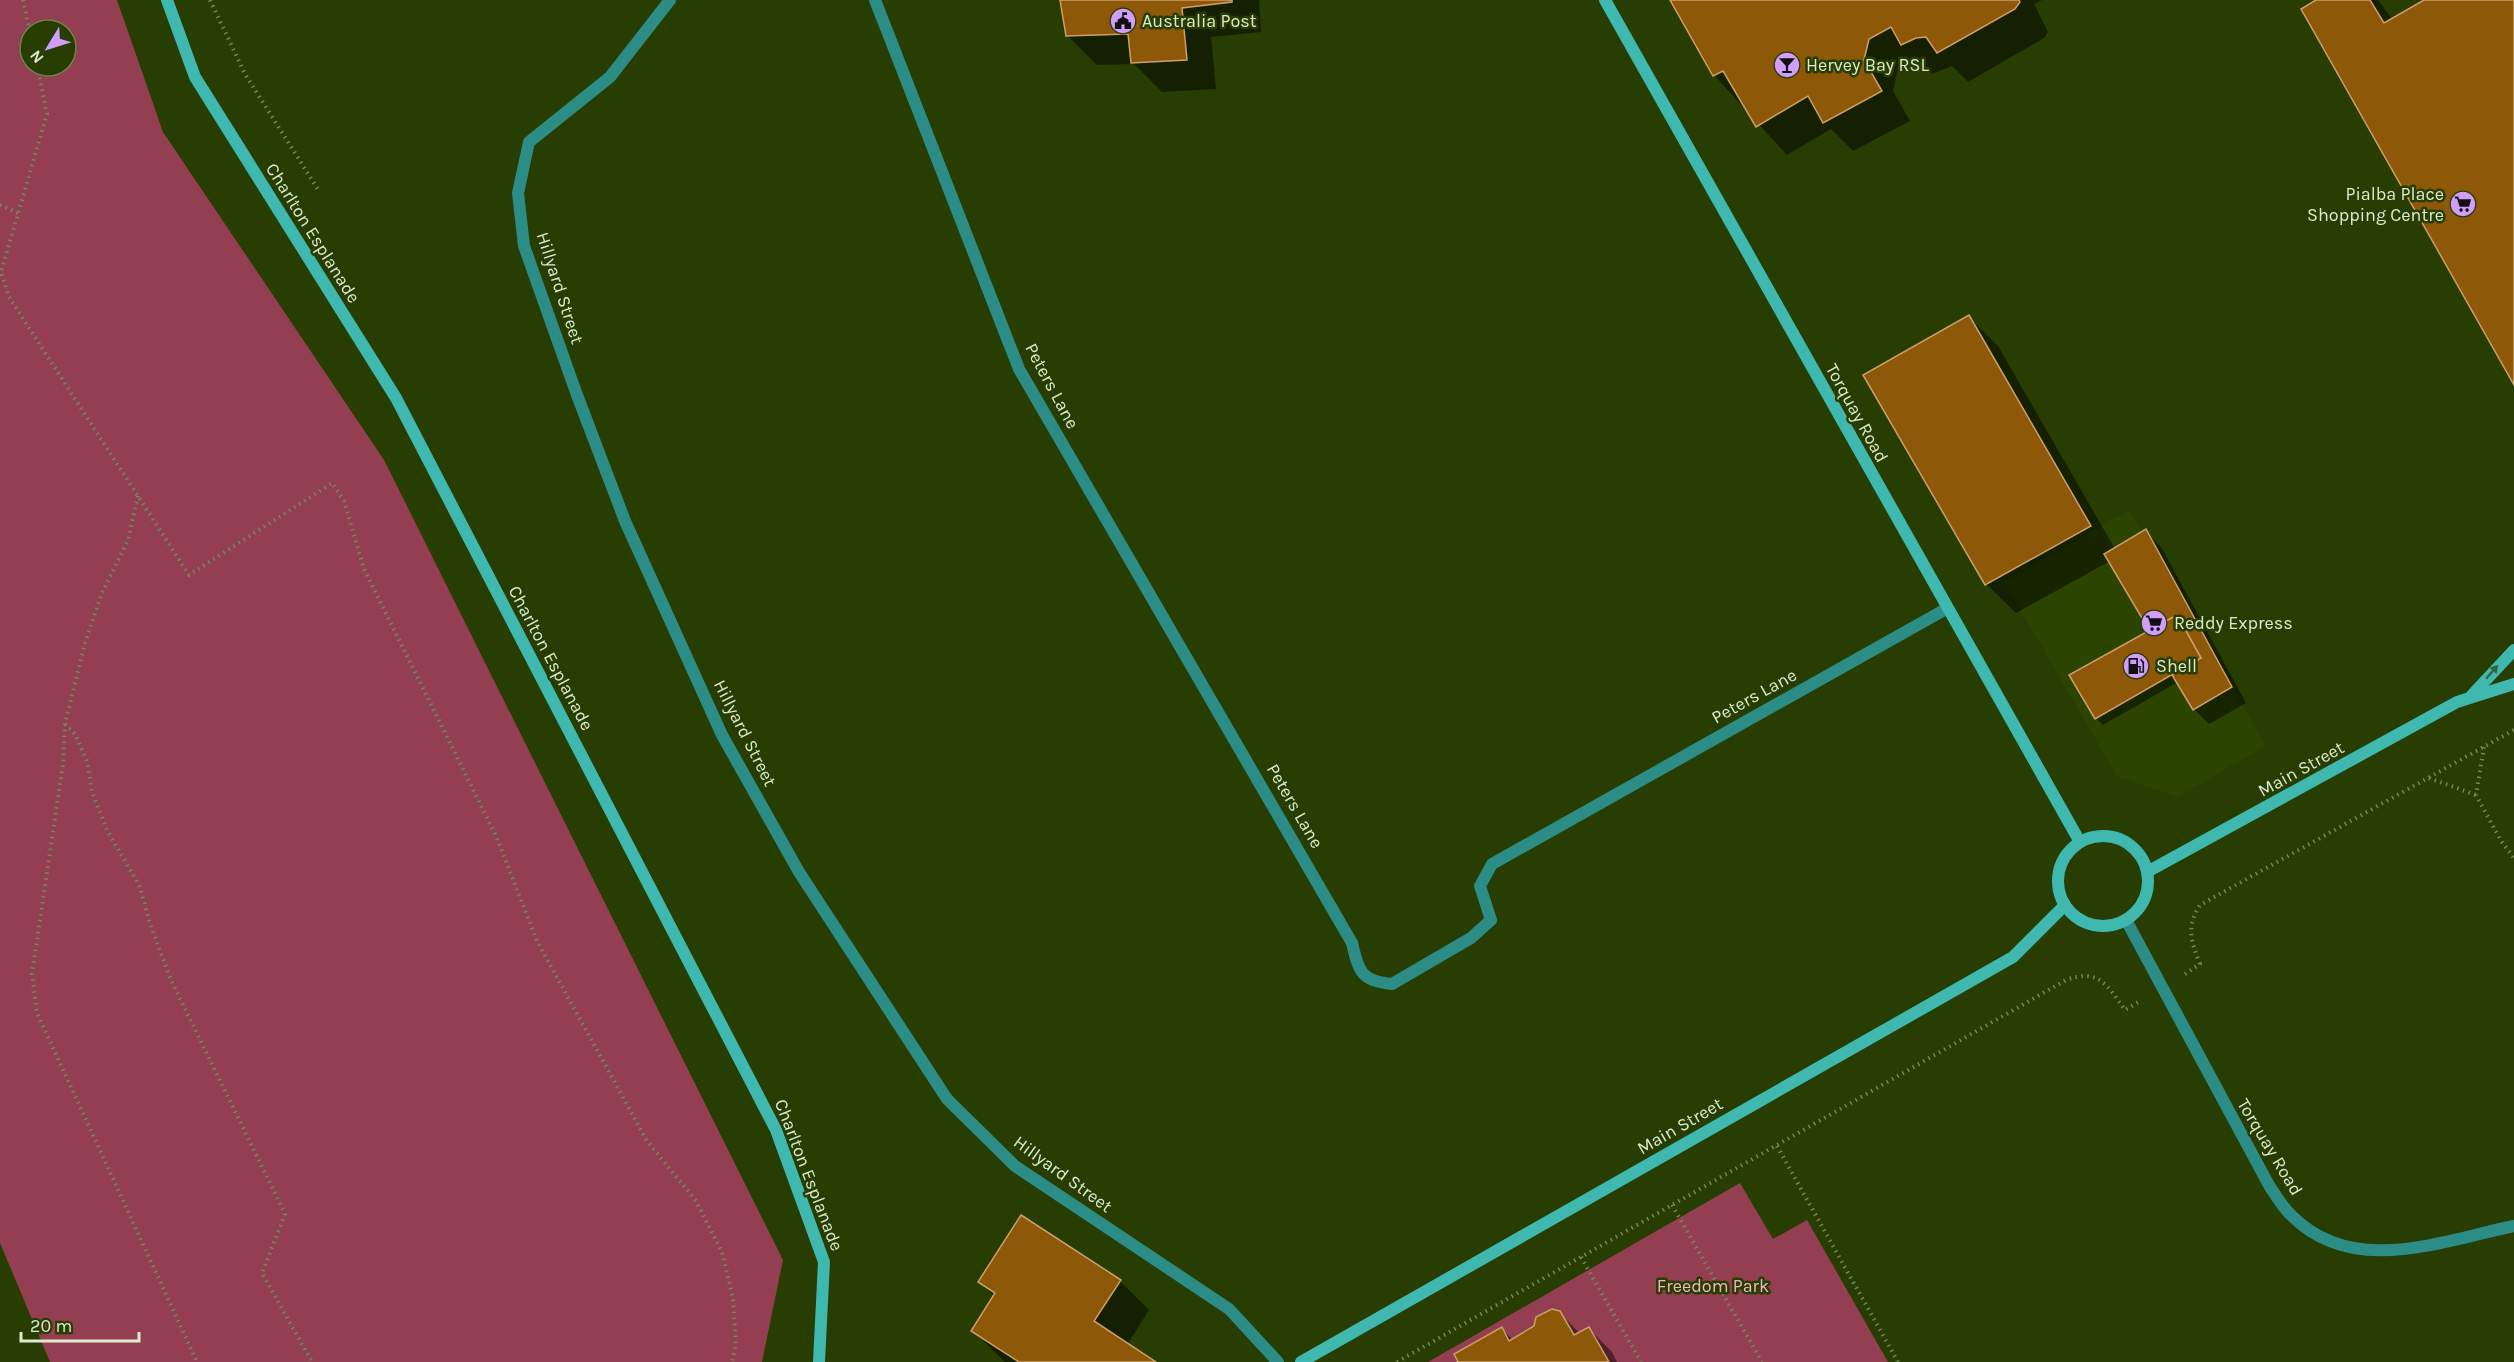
<svg xmlns="http://www.w3.org/2000/svg" width="2514" height="1362" font-family="Karla,sans-serif">
	<rect width="100%" height="100%" fill="#273d02"/>
	<path fill="#2b4400" d="M2129,510L2266,746L2177,797L2117,776L2004,582Z"/>
	<g fill="#943e51" fill-rule="evenodd">
		<path d="M0,0H117L163,132L384,460L783,1260L762,1362H50L0,1243ZM30,30H66V66H30Z"/>
		<path d="M1740,1183L1773,1239L1807,1220L1888,1362H1428Z"/>
	</g>
	<g fill="#0007">
		<path d="M1062,0H1259L1261,32L1211,37L1216,89L1162,92L1134,64L1097,65L1067,35Z"/>
		<path d="M1672,0H2042L2034,4L2048,32L2044,38L1968,82L1952,66L1932,74L1916,58L1898,68L1893,91L1910,121L1853,151L1831,129L1787,155L1714,75Z"/>
		<path d="M2319,0H2378L2393,20L2427,0H2514V382Z"/>
		<path d="M1969,317L1998,346L2115,549L2145,531L2161,547L2246,703L2209,724L2194,709L2178,682L2103,725L2096,718L2152,631L2110,561L2016,613L1986,584Z"/>
		<path d="M1120,1281L1149,1310L1127,1345L1153,1362H1005L973,1331L995,1297L980,1282Z"/>
		<path d="M1559,1312L1580,1334L1589,1329L1612,1352L1617,1362H1461L1502,1329L1513,1340Z"/>
	</g>
	<g fill="#8d5808" stroke="#cc9f6c" stroke-width="1.5">
		<path d="M1060,0H1232V2L1182,8L1187,60L1131,63L1128,34L1066,36Z"/>
		<path d="M1670,0H2019L2020,2L2015,9L1937,53L1926,37L1916,38L1901,45L1891,27L1869,39L1864,60L1882,91L1823,123L1808,96L1756,127L1723,71L1713,76Z"/>
		<path d="M2316,0H2370L2384,23L2424,0H2514V385L2301,9Z"/>
		<path d="M1969,315L2091,526L1985,585L1863,375Z"/>
		<path d="M2146,529L2232,687L2193,710L2172,675L2201,658L2177,615L2149,630L2104,554Z"/>
		<path d="M2177,615L2201,658L2095,719L2069,675Z"/>
		<path d="M1021,1215L1121,1280L1094,1321L1156,1362H1019L971,1331L995,1293L978,1282Z"/>
		<path d="M1552,1309L1560,1311L1574,1335L1589,1327L1609,1362H1458L1454,1354L1502,1327L1509,1341L1534,1326L1536,1317Z"/>
	</g>
	<g fill="none" stroke-linecap="round" stroke-linejoin="round">
		<g stroke="#748759" stroke-width="4" stroke-dasharray="1.5 4.5" stroke-linecap="butt">
			<path d="M23,0L30,33"/>
			<path d="M210,0L245,74L319,191"/>
			<path d="M37,66L47,114L1,272L9,297L189,575L332,483L344,501L364,569L496,836L537,941L647,1141L696,1201L722,1252L733,1298L736,1345L732,1362"/>
			<path d="M0,205L18,213"/>
			<path d="M138,496L128,540L102,593L85,643L65,724L63,764L32,974L37,1013L197,1362"/>
			<path d="M65,724L75,734L87,761L92,792L107,830L140,887L150,924L171,980L285,1214L262,1273L312,1362"/>
			<path d="M2484,747L2476,795L2501,841L2514,858"/>
			<path d="M2429,778L2476,795"/>
			<path d="M2185,974L2200,964C2191,942 2186,926 2200,905L2514,730"/>
			<path d="M1777,1146L1898,1362"/>
			<path d="M1672,1205L1762,1362"/>
			<path d="M1581,1257L1641,1362"/>
			<path d="M1397,1362L2066,980C2099,968 2107,985 2125,1010L2140,1001"/>
		</g>
		<path stroke="#2c8c86" stroke-width="12" d="M1352,943C1359,972 1361,981 1392,984L1471,938L1491,920L1480,886L1492,864L1946,609"/>
		<g stroke="#2c8c86" stroke-width="12">
			<path d="M670,0L610,77L529,142L518,193L524,246L577,395L625,521L722,735L799,872L947,1099L1015,1166L1229,1309L1278,1362"/>
			<path d="M875,0L1019,369L1352,943"/>
			<path d="M2126,920L2270,1187C2277,1197 2283,1208 2292,1216C2353,1277 2441,1241 2514,1226"/>
		</g>
		<g stroke="#3fb8b0" stroke-width="12">
			<path d="M167,0L195,77L396,398L776,1130L824,1262L819,1362"/>
			<path d="M1605,0L2080,842"/>
			<path d="M2472,695L2514,650"/>
			<circle cx="2103" cy="881" r="45"/>
			<path d="M2147,872L2457,702L2514,684"/>
			<path d="M1301,1362L2013,957L2065,905"/>
		</g>
	</g>
	<defs><path id="oneway-solid" d="M-6-.8H1V-3.2L6.5 0L1 3.2V.8H-6Z" transform="scale(1.5)"/></defs>
	<use fill="#2f683f" href="#oneway-solid" transform="translate(2492 672) rotate(-49)"/>
	<defs>
		<g id="civic-disc" transform="scale(1.35)"><circle r="9.5" fill="#d29dfd" stroke="#273d02"/><path d="M-.6-6.5H3V-4.5H.6V-3L4-1V1h2V6H-6V1h2V-1L-.6-3ZM-1.2 2.5V6h2.4V2.5Z" fill="#111"/></g>
		<g id="bar-disc" transform="scale(1.35)"><circle r="9.5" fill="#d29dfd" stroke="#273d02"/><path d="M-6-5H6L.8 .8V4.5H3.5V6h-7V4.5H-.8V.8Z" fill="#111"/></g>
		<g id="supermarket-disc" transform="scale(1.35)"><circle r="9.5" fill="#d29dfd" stroke="#273d02"/><path d="M-6-5.5h2.5l.6 2H6L4.5 2H-2.5L-4.4-4H-6ZM-1.5 3.2a1.3 1.3 0 1 0 .1 0ZM3 3.2a1.3 1.3 0 1 0 .1 0Z" fill="#111"/></g>
		<g id="fuel-disc" transform="scale(1.35)"><circle r="9.5" fill="#d29dfd" stroke="#273d02"/><path d="M-5.5-6h7V0h2V4h1.3V-2.5L3-4.5l.8-.8L6-3V5H2.5V1h-1V6h-7ZM-4.2-4.7v3.2H.2V-4.7Z" fill="#111"/></g>
	</defs>
	<g fill-rule="evenodd">
		<use href="#civic-disc" x="1123" y="21"/>
		<use href="#bar-disc" x="1787" y="65"/>
		<use href="#supermarket-disc" x="2463" y="204"/>
		<use href="#supermarket-disc" x="2154" y="623"/>
		<use href="#fuel-disc" x="2136" y="666"/>
	</g>
	<g text-anchor="middle" dominant-baseline="central" stroke-width="5" stroke-linejoin="round" paint-order="stroke">
		<g font-size="18" fill="#dceacd" stroke="#273d02" text-anchor="start">
			<text x="1142" y="21">Australia Post</text>
			<text x="1806" y="65">Hervey Bay RSL</text>
			<text x="2444" y="194" text-anchor="end">Pialba Place<tspan x="2444" dy="21">Shopping Centre</tspan></text>
			<text x="2174" y="623">Reddy Express</text>
			<text x="2156" y="666">Shell</text>
		</g>
		<g font-size="18" fill="#dceacd" stroke="#273d02">
			<text transform="translate(313 233) rotate(58)">Charlton Esplanade</text>
			<text transform="translate(560 288) rotate(72)">Hillyard Street</text>
			<text transform="translate(1052 386) rotate(62)">Peters Lane</text>
			<text transform="translate(1857 413) rotate(61)">Torquay Road</text>
			<text transform="translate(551 658) rotate(62)">Charlton Esplanade</text>
			<text transform="translate(1754 696) rotate(-29)">Peters Lane</text>
			<text transform="translate(745 733) rotate(63)">Hillyard Street</text>
			<text transform="translate(2301 769) rotate(-29)">Main Street</text>
			<text transform="translate(1295 806) rotate(60)">Peters Lane</text>
			<text transform="translate(1680 1126) rotate(-30)">Main Street</text>
			<text transform="translate(2270 1147) rotate(59)">Torquay Road</text>
			<text transform="translate(1063 1174) rotate(36)">Hillyard Street</text>
			<text transform="translate(809 1175) rotate(69)">Charlton Esplanade</text>
		</g>
		<g font-size="18" fill="#efb7bf" stroke="#273d02">
			<text x="1713" y="1286">Freedom Park</text>
		</g>
	</g>
	<g transform="translate(48 48) rotate(232)"><circle r="28" fill="#273d02" stroke="#6f8253" stroke-width="1.5"/>
	<path d="M0-4.5L10 22L0 15L-10 22Z" fill="#d29dfd"/>
	<text y="-9" font-size="16" font-weight="bold" text-anchor="middle" fill="#dceacd">N</text>
	</g>
	<path d="M21 1332v9h118v-9" fill="none" stroke="#dceacd" stroke-width="3"/>
	<text x="30" y="1332" font-size="18" fill="#dceacd" stroke="#273d02" stroke-width="4.5" paint-order="stroke">20 m</text>
</svg>
